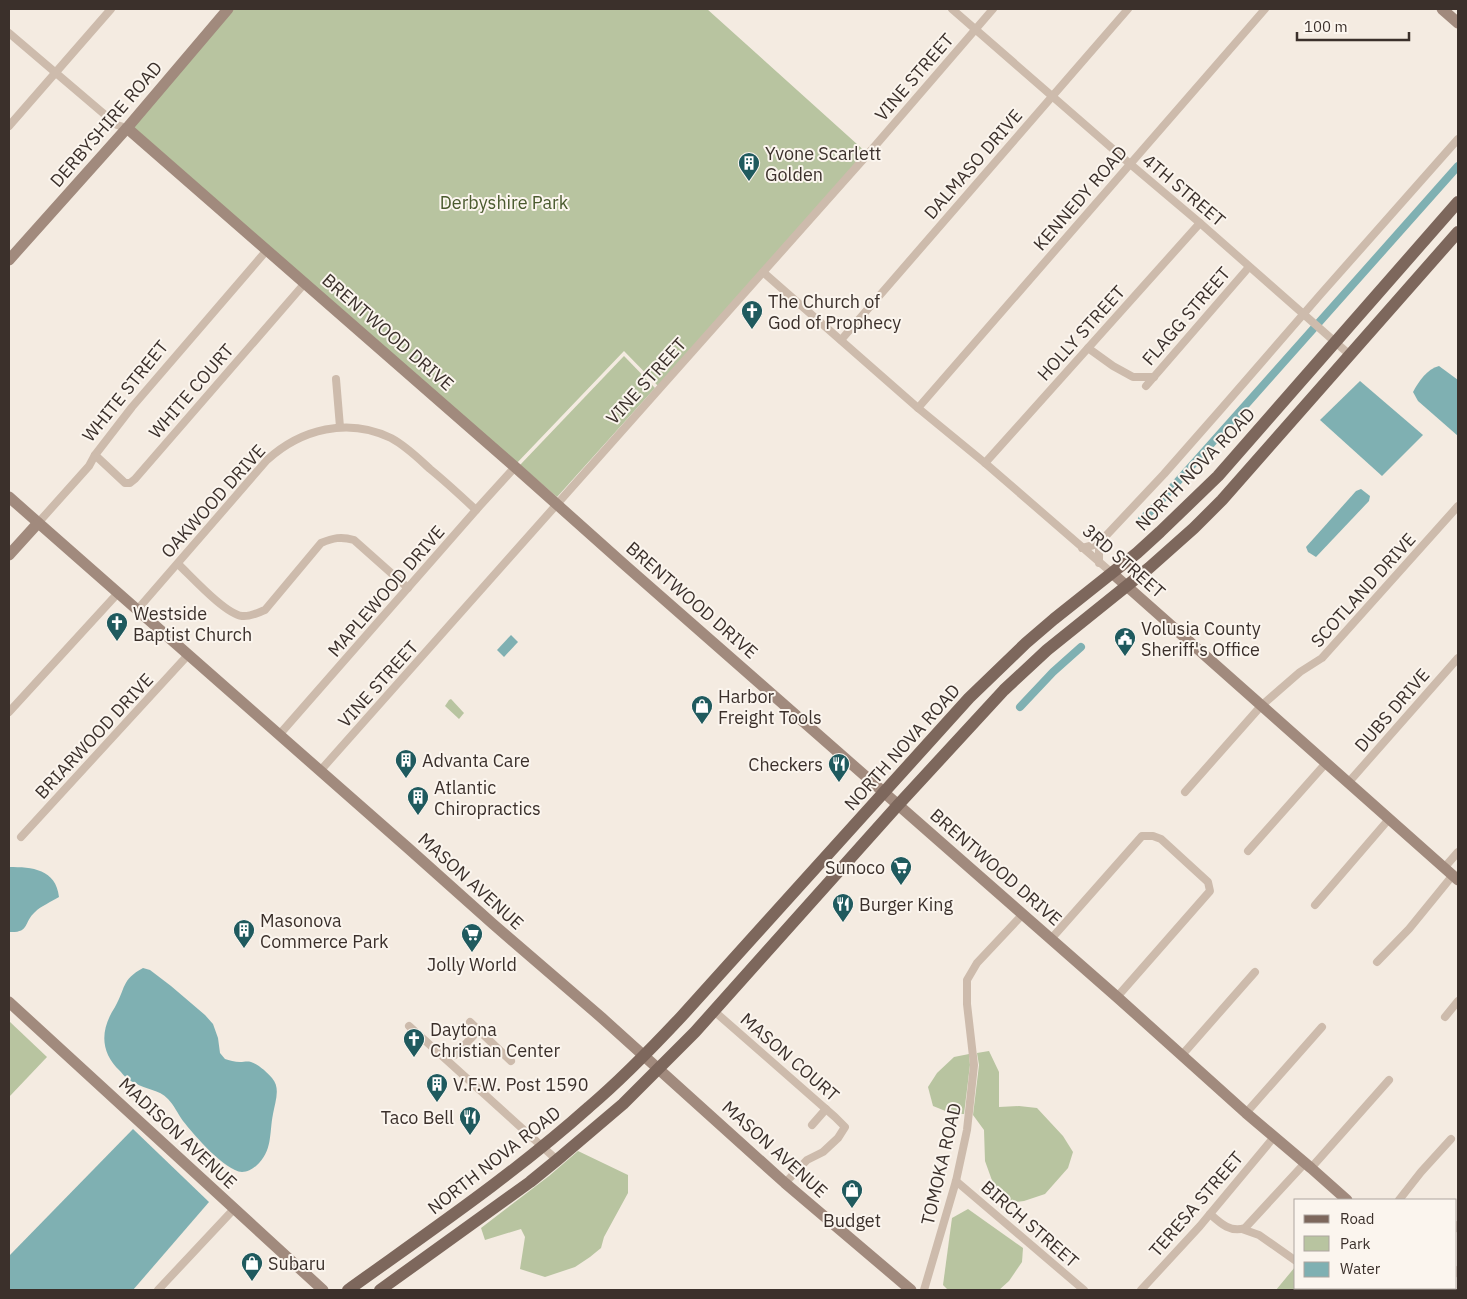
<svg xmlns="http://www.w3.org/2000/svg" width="1467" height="1299" font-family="'IBM Plex Sans',sans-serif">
	<rect width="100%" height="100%" fill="#f4ebe1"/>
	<g fill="#b8c4a0">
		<path d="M228,9H707L868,154L660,388L624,351L515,465L127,128Z"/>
		<path d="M624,356L655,388L557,497L520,465Z"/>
		<path d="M451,699L464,713L459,719L445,706L449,700Z"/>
		<path d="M9,1021L47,1057L9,1097Z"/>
		<path d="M989,1051L999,1072V1107L1019,1106L1037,1108L1063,1136L1073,1152L1068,1168L1045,1194L1024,1201L1009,1203L994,1186L985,1161L984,1130L973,1115L979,1065L977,1053Z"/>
		<path d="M969,1054L970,1065L964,1114H953L933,1106L928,1087L937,1073L954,1057Z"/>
		<path d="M578,1151L628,1175V1193L604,1237L601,1248L590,1257L575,1267L545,1277L520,1269L525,1237L521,1229L485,1240L481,1228L549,1176Z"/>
		<path d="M968,1209L1023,1248L1022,1262L1009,1281L999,1290H948L943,1285L952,1218Z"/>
		<path d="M1295,1267L1296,1288H1386L1384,1290H1276Z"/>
	</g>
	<g fill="#7fb0b2">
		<path d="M1439,366L1458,380V436L1418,401L1413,392C1419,381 1427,369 1439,366Z"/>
		<path d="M1360,381L1423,435L1382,476L1320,420Z"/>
		<path d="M1361,489L1370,496L1369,501L1316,557L1308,552L1306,547L1356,491Z"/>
		<path d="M511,635L518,642L504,657L497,650Z"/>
		<path d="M9,867C32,867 56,869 59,897C51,902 41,906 35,912C23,923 30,933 9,932Z"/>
		<path d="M143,968L150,970L171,986L205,1015L213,1024L218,1038L220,1053L225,1059C229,1060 235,1062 240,1062C244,1062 247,1061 251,1062C258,1064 267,1072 272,1078C281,1088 275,1102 273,1114C269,1134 273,1151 256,1166C252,1169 247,1172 242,1172C225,1171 194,1135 183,1121C178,1114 174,1105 168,1099C159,1089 146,1090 135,1083C129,1081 124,1076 120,1071C100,1052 100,1030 115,1007C126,988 121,980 143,968Z"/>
		<path d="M133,1129L209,1202L133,1290H9V1256Z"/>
	</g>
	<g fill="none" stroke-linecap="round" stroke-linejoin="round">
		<g stroke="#7fb0b2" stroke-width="8">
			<path d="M1142,519L1155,507L1458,166"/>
			<path d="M1020,707L1053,672L1081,647"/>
		</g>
		<g stroke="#cdbbac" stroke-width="8">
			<path d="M952,9L1129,163L1200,223L1350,355"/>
			<path d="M9,33L117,125L127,128"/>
			<path d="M9,126L111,9"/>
			<path d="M763,272L918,408L985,463L1112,573"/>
			<path d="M841,340L1128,9"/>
			<path d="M1088,348L1113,366L1133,377H1154"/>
			<path d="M336,379L340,427"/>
			<path d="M1146,386L1249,267"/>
			<path d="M918,408L1265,9"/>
			<path d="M95,455L125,483H130L135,479L305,283"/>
			<path d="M985,463L1200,223"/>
			<path d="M38,523L89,466L95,455L132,407L267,250"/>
			<path d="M1082,548L1094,545L1101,541L1164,474L1222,408L1320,295L1458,139"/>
			<path d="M1099,563V549L1101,541"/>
			<path d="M178,564C191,576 225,614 242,616C250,617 257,613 265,610L321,543C333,538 341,536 354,540L408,588"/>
			<path d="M137,610L267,460C301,429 348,417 391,438C406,446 418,458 430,469C446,482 461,496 476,510"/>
			<path d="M9,712L118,593"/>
			<path d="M279,735L476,510L515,467"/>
			<path d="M320,771L868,154L993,9"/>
			<path d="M1348,783L1458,658"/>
			<path d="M1185,792L1261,706L1300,672L1322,658L1458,506"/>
			<path d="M21,837L188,655"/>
			<path d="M1248,851L1326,763"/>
			<path d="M1444,868L1458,852"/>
			<path d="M1315,905L1389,819"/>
			<path d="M1051,939L1142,836H1153L1161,839L1208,882L1210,891L1117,997"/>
			<path d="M1377,962L1409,929L1453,875"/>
			<path d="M714,1011L835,1117L845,1127L838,1138L823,1152L807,1160L785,1183"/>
			<path d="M1445,1017L1458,1001"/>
			<path d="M470,1022L511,1061"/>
			<path d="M409,1026L557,1160"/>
			<path d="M455,1055L479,1030"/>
			<path d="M1182,1055L1255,972"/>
			<path d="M1246,1113L1322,1027"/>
			<path d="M812,1125L826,1109"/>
			<path d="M1311,1168L1389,1080"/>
			<path d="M956,1181L1084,1290"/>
			<path d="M1399,1200L1421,1172L1451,1139"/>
			<path d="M1210,1214C1220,1223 1230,1233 1245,1228L1305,1163"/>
			<path d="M1456,1228L1458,1225"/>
			<path d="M1242,1229L1259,1235L1296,1261"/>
			<path d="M1456,1273L1458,1270"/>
			<path d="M158,1290L234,1209"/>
			<path d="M924,1290L956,1181L967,1130L974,1065L967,1004V980L977,963L1023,914"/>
			<path d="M1141,1290L1200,1226L1274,1137"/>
		</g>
		<g stroke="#a18a7d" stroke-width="11">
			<path d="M1442,9L1458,23"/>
			<path d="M127,128L515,467L626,566L1117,997L1246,1113L1311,1168L1347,1200"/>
			<path d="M9,260L127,128L228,9"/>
			<path d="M9,497L408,848L493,924L602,1018L785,1183L911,1290"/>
			<path d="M9,555L38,523"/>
			<path d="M1112,573L1458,880"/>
			<path d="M9,1002L323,1290"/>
			<path d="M1446,1288L1449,1290"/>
		</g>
		<g stroke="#7d675c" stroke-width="12">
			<path d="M348,1290C430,1231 514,1174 589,1107C622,1079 652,1048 681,1017L969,698L1026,643L1054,619L1137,553L1160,532L1218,476L1458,202"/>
			<path d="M380,1290L530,1182L557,1160L623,1104L695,1032L898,805L1004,690L1047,650L1149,568L1194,528L1222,500L1458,232"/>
		</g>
	</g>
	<defs>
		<g id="building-pin" transform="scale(1.125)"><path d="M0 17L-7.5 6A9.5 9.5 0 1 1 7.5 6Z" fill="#1f5a5e" stroke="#fbf5ee"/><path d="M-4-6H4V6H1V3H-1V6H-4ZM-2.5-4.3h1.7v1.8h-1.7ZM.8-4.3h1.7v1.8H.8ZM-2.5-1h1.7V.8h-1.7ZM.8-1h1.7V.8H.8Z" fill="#fff"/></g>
		<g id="church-pin" transform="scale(1.125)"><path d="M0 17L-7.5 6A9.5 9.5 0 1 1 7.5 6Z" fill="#1f5a5e" stroke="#fbf5ee"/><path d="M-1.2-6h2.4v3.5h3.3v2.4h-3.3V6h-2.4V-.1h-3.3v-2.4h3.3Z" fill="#fff"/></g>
		<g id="civic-pin" transform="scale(1.125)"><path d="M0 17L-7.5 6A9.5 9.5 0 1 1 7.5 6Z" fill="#1f5a5e" stroke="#fbf5ee"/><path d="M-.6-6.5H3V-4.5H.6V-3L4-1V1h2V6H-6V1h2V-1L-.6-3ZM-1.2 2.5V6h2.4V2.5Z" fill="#fff"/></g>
		<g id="shop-pin" transform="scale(1.125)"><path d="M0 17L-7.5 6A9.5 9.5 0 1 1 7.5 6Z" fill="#1f5a5e" stroke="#fbf5ee"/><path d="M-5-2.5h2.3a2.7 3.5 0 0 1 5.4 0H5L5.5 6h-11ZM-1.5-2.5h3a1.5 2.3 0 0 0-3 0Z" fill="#fff"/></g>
		<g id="restaurant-pin" transform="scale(1.125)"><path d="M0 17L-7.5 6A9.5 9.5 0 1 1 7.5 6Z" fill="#1f5a5e" stroke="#fbf5ee"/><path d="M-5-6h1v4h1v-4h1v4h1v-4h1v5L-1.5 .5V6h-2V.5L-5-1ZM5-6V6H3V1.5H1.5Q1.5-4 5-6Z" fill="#fff"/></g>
		<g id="supermarket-pin" transform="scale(1.125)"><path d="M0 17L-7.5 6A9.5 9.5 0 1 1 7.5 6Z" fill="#1f5a5e" stroke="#fbf5ee"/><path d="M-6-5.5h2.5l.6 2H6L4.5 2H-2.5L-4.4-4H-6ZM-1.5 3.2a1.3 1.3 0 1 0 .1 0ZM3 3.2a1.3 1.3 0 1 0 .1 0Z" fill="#fff"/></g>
	</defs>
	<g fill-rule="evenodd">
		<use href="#building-pin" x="749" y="163"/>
		<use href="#church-pin" x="752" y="311"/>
		<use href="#church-pin" x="117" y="623"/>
		<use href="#civic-pin" x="1125" y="638"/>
		<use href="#shop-pin" x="702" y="706"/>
		<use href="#building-pin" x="406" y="760"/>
		<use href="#restaurant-pin" x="839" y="764"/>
		<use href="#building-pin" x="418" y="797"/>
		<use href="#supermarket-pin" x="901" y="867"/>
		<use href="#restaurant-pin" x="843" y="904"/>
		<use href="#building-pin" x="244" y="930"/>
		<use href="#supermarket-pin" x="472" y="934"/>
		<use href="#church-pin" x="414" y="1039"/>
		<use href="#building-pin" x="437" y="1084"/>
		<use href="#restaurant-pin" x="470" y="1117"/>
		<use href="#shop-pin" x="852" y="1190"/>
		<use href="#shop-pin" x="252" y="1263"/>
	</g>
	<g text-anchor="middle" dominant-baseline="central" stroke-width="4" stroke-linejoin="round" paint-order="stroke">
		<g font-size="18" fill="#3b302b" stroke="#fbf5ee">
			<text transform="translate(914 77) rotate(-49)">VINE STREET</text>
			<text transform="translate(106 124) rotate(-49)">DERBYSHIRE ROAD</text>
			<text transform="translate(973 164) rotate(-49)">DALMASO DRIVE</text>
			<text transform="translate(1184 190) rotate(40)">4TH STREET</text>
			<text transform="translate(1080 198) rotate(-49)">KENNEDY ROAD</text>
			<text transform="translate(1186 316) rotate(-49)">FLAGG STREET</text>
			<text transform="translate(388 332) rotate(41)">BRENTWOOD DRIVE</text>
			<text transform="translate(1081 333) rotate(-48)">HOLLY STREET</text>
			<text transform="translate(646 381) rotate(-48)">VINE STREET</text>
			<text transform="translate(125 391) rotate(-51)">WHITE STREET</text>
			<text transform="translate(191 391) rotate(-49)">WHITE COURT</text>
			<text transform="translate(1195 469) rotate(-46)">NORTH NOVA ROAD</text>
			<text transform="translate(213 501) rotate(-48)">OAKWOOD DRIVE</text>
			<text transform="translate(1124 561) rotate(41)">3RD STREET</text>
			<text transform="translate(1363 590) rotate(-48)">SCOTLAND DRIVE</text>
			<text transform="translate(386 591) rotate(-49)">MAPLEWOOD DRIVE</text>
			<text transform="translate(692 600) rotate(41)">BRENTWOOD DRIVE</text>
			<text transform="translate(378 684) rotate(-48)">VINE STREET</text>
			<text transform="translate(1392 710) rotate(-49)">DUBS DRIVE</text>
			<text transform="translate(94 736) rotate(-47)">BRIARWOOD DRIVE</text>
			<text transform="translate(902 747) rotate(-48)">NORTH NOVA ROAD</text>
			<text transform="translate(996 867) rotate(41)">BRENTWOOD DRIVE</text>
			<text transform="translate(471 881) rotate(42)">MASON AVENUE</text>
			<text transform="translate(790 1057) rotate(41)">MASON COURT</text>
			<text transform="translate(178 1133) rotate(43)">MADISON AVENUE</text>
			<text transform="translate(775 1149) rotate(42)">MASON AVENUE</text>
			<text transform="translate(494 1160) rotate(-38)">NORTH NOVA ROAD</text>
			<text transform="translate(941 1164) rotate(-77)">TOMOKA ROAD</text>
			<text transform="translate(1196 1204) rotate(-49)">TERESA STREET</text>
			<text transform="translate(1030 1224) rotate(41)">BIRCH STREET</text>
		</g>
		<g font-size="18" fill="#3b302b" stroke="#fbf5ee" text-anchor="start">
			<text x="765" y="153">Yvone Scarlett<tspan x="765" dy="21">Golden</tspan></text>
			<text x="768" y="301">The Church of<tspan x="768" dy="21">God of Prophecy</tspan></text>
			<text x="133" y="613">Westside<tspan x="133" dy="21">Baptist Church</tspan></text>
			<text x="1141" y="628">Volusia County<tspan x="1141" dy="21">Sheriff's Office</tspan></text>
			<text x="718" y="696">Harbor<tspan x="718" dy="21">Freight Tools</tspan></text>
			<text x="422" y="760">Advanta Care</text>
			<text x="823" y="764" text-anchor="end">Checkers</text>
			<text x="434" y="787">Atlantic<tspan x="434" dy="21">Chiropractics</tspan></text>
			<text x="885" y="867" text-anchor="end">Sunoco</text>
			<text x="859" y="904">Burger King</text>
			<text x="260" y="920">Masonova<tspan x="260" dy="21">Commerce Park</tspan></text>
			<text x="472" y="964" text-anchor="middle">Jolly World</text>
			<text x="430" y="1029">Daytona<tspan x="430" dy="21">Christian Center</tspan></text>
			<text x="453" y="1084">V.F.W. Post 1590</text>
			<text x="454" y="1117" text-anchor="end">Taco Bell</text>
			<text x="852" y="1220" text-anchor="middle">Budget</text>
			<text x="268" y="1263">Subaru</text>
		</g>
		<g font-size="18" fill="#4a5a2e" stroke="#fbf5ee">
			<text x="504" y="202">Derbyshire Park</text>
		</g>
	</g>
	<rect width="1467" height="1299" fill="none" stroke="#3b302b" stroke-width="20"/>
	<rect x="1294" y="1199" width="162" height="90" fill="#fbf5ee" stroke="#aea6a0"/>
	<rect x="1304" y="1215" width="25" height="8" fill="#7d675c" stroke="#aea6a0"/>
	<text x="1340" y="1224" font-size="15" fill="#3b302b">Road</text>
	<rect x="1304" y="1236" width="25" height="15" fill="#b8c4a0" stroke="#aea6a0"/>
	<text x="1340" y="1249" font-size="15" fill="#3b302b">Park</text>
	<rect x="1304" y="1262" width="25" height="15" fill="#7fb0b2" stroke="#aea6a0"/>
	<text x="1340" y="1274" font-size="15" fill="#3b302b">Water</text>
	<path d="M1297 32v8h112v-8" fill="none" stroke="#3b302b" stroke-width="2.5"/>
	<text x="1304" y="32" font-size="15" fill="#3b302b" stroke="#fbf5ee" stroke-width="4" paint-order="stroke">100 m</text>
</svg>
